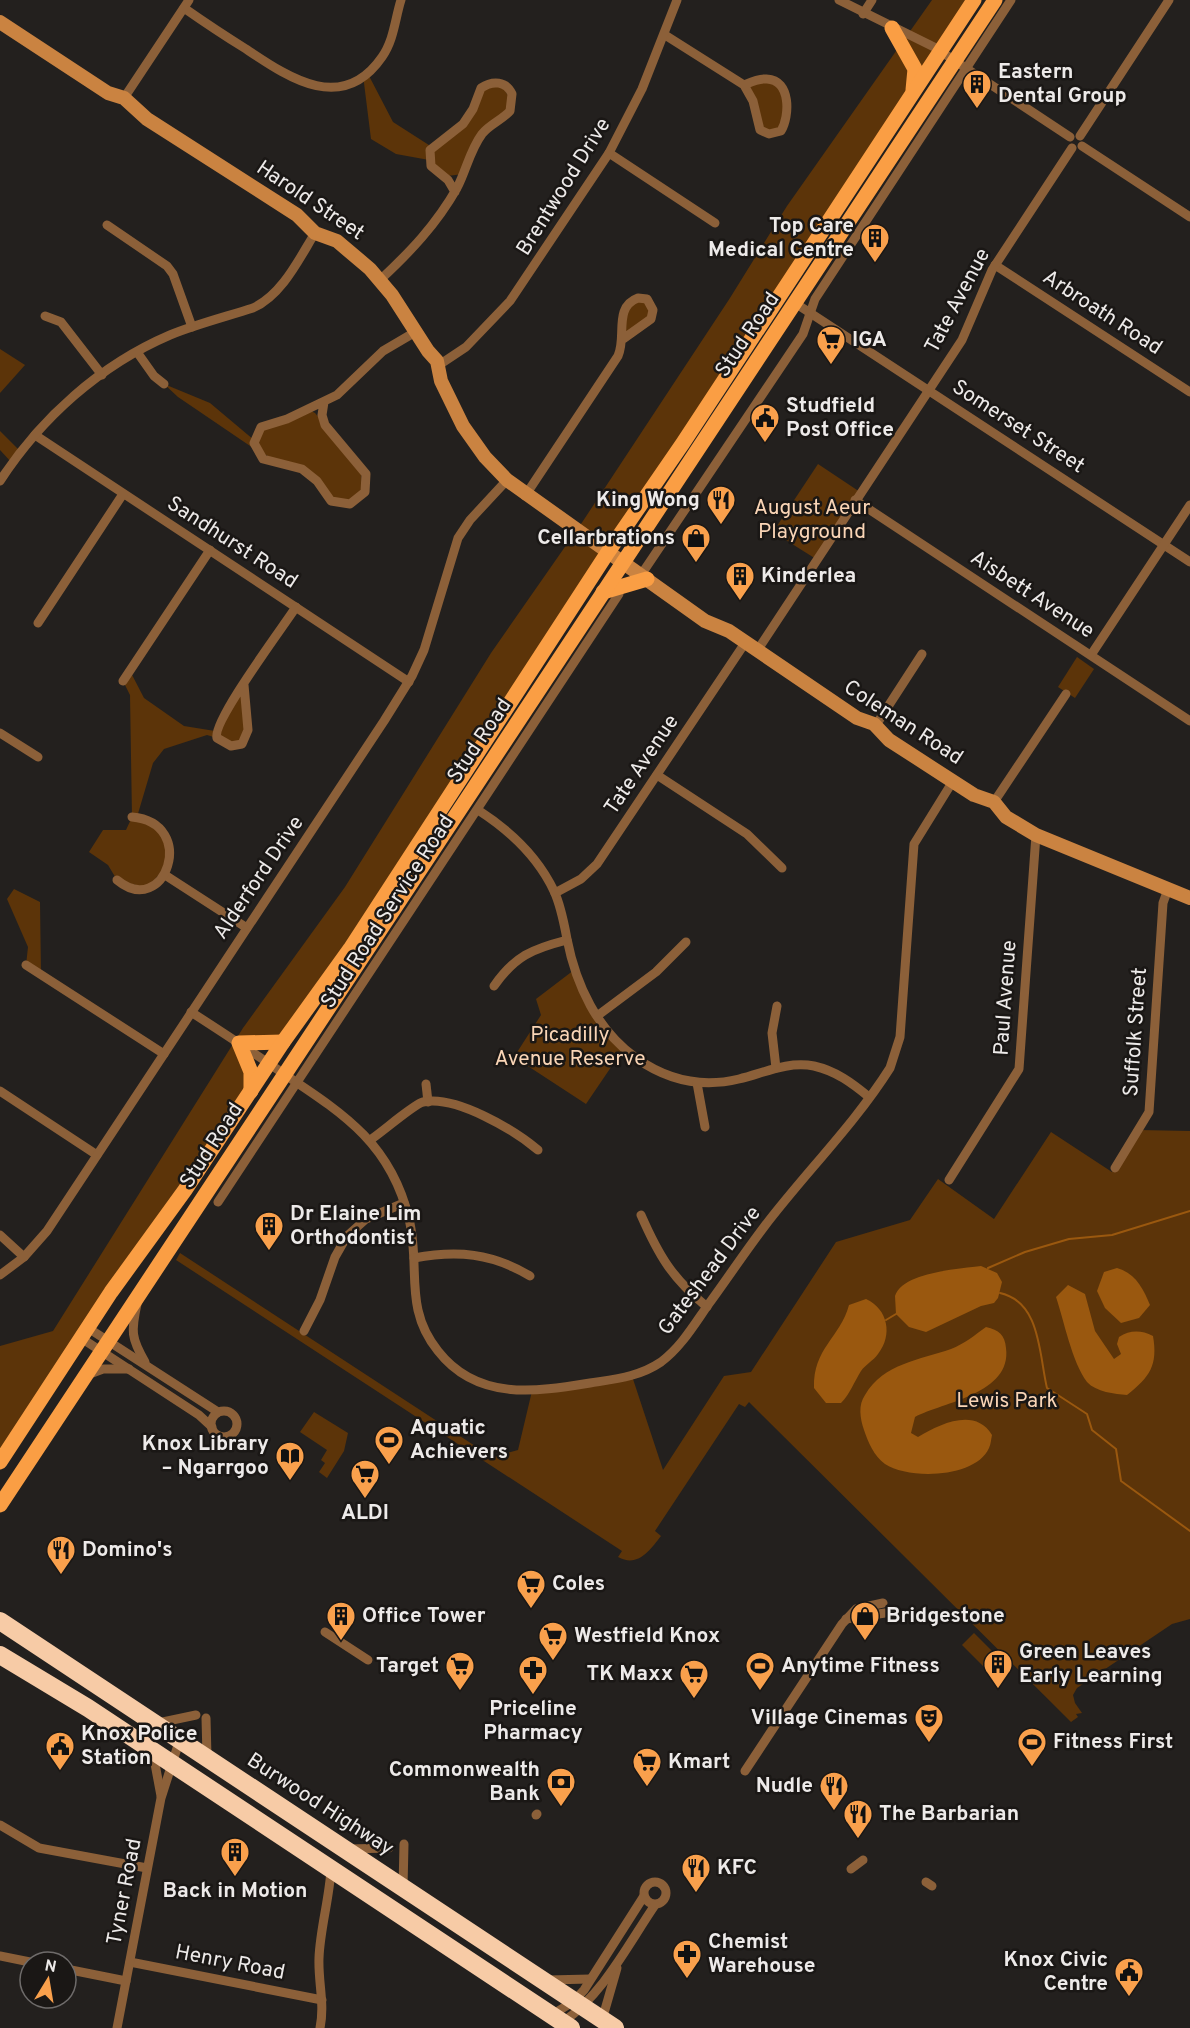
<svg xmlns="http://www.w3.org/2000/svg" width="1190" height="2028" font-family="Overpass,sans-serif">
	<rect width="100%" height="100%" fill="#23201e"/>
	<g fill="#5c3409">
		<path d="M932,0H974L283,1042L239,1044L252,1077L0,1464V1346L53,1331L243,1028L345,887L491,653L583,521L730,298L787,206Z"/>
		<path d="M367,72L393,122L432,147L455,132L479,91L500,83L513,103L491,124L464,174L447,176L429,160L396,154L371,139L363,75Z"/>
		<path d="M765,79L783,91V128L766,133L744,85Z"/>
		<path d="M643,298L653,316L623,339L625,309Z"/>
		<path d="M0,349L25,365L0,393Z"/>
		<path d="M164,384L210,403L254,440L256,433L311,411L315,413L361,467L362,496L339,504L317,481L256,450L178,397Z"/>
		<path d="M0,431L21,452L12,463L0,450Z"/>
		<path d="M818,464L860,492L816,559L773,532Z"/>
		<path d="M1077,657L1094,669L1075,698L1058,687Z"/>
		<path d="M130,671L144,698L184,726L215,731L244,685L248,725L240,745L207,735L164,749L153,763L137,817L164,833L169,863L147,888L117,880L108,865L89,852L103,830H126L132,817L130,695L123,681Z"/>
		<path d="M14,889L40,902L41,975L26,965L28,947L7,899Z"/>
		<path d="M574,970L578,982L624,1048L586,1104L514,1057L541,1015L536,999Z"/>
		<path d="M1139,1130L1190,1131V1619L1172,1624L1077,1688L1073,1695L1075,1703L1082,1713L1076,1714L1078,1717L1071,1722L749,1402L745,1407L739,1404L655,1531L661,1536C650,1550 638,1568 618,1557L622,1551L176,1260L180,1253L492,1457L518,1450L532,1391L632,1376L663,1470L724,1376L751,1372L836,1242L910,1220L938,1179L994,1219L1051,1132L1112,1172Z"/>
		<path d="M314,1412L348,1433L344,1451L327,1478L319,1472L325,1463L321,1460L327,1450L300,1432Z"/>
		<path d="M974,1633L1002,1661L990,1673L962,1645Z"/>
	</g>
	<g fill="#9a580f">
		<path d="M981,1266L997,1273L1002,1282L998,1298L994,1303L981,1306L926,1332L909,1327L896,1314L895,1296C903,1272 959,1269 981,1266Z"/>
		<path d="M1117,1268C1135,1273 1143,1288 1150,1305L1139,1318L1121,1323L1105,1308L1097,1291L1104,1272Z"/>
		<path d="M1068,1285L1085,1294L1095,1331L1114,1359L1121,1354L1117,1344L1119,1337C1130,1330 1141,1330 1153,1336C1158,1365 1150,1377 1127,1395C1115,1394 1096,1392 1087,1382C1072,1362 1064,1321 1056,1297Z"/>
		<path d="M866,1299C888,1309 893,1335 878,1354C873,1361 866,1364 861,1371C854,1382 850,1394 841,1403H826L814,1388C813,1348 840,1338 849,1305Z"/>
		<path d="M986,1327C999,1330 1005,1335 1006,1348C1012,1394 943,1402 915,1417L911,1433L918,1437C940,1424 975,1407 992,1435C991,1439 991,1444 989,1448C976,1478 909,1480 885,1464C874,1456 868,1442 864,1430C860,1418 858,1405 865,1395C884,1363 920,1360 951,1349C964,1344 975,1335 986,1327Z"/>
	</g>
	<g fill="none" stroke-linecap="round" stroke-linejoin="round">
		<g stroke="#9a580f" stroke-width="2">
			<path d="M988,1268L1025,1252L1069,1239L1112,1235L1190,1211"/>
			<path d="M1000,1293C1041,1302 1039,1355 1047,1388L1087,1414L1092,1430L1116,1449L1121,1481L1190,1531"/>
			<path d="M886,1320L896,1314"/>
		</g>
		<g stroke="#8c6039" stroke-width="9">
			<path d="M839,0L934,47L1070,137"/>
			<path d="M184,8C204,22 225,36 246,49C288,77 342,115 382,57C394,40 395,19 401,0"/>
			<path d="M863,14L872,0"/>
			<path d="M665,35L744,85L753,101L760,130L769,134L781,131C790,116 791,80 767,79C759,78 751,82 744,85"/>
			<path d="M124,98L189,0"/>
			<path d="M1080,136L1169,0"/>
			<path d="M1082,146L1190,217"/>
			<path d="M609,153L715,223"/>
			<path d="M107,225L167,266L173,274L192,327"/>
			<path d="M995,265L1190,392"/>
			<path d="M380,280C410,252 436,225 457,188C466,171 470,150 482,134C490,124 502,120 510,111L512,94C506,81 493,80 481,88L473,109L463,124L430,150L431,166L448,180L455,192"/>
			<path d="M795,303L1190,562"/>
			<path d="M45,316L61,322L102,375"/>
			<path d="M137,352L154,376L164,384"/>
			<path d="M439,365L466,347L510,301L609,153L642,89L677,0"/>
			<path d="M324,402L322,415L325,425L366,474L365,492L350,504L331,501L317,481L302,469L263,459L254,443L261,427L287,419L337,395L383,351L417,331"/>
			<path d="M35,435L409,682"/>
			<path d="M0,481C41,418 100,365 170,335C197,324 225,317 253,308C282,295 299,259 315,233"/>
			<path d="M525,496L618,356C627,337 613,307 638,298L647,299L653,310L651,319L623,339"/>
			<path d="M855,500L1190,721"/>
			<path d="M641,575L803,334L815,299L1011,0"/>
			<path d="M38,623L123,494"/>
			<path d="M757,651L962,340L992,270L1072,148"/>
			<path d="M1091,655L1190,505"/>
			<path d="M123,681L210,550"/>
			<path d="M244,685L248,730L242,744L231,746L217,738C211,723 283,627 296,607"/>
			<path d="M876,725L922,654"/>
			<path d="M0,733L38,757"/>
			<path d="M657,775L747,834L782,868"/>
			<path d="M994,802L1066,694"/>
			<path d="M478,810C509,830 538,857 554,891C561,906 564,923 567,939C576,985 597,1030 636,1058C667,1080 702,1088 739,1079C764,1073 787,1061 814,1066C836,1071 852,1083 869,1097"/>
			<path d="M165,875L247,928"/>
			<path d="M117,880C165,920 199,823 132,817"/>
			<path d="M555,893L581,879L597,864L745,643"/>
			<path d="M26,965L164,1054"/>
			<path d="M494,986C515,956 532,949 567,940"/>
			<path d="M191,1012C222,1032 254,1053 284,1074C344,1114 391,1144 409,1219C421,1267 403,1308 438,1351C477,1401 535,1392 590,1383C615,1379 639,1377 661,1362C681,1347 694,1325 708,1305C727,1279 745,1252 764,1227C805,1173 854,1125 890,1068L900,1037L914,844L953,781"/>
			<path d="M597,1016L656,972L686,942"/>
			<path d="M776,1068L772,1033L777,1006"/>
			<path d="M697,1083L705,1127"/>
			<path d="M426,1084L428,1102"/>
			<path d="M0,1091L97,1155"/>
			<path d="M370,1140C381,1133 414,1104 423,1102C456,1095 514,1130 538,1150"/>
			<path d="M1115,1168L1149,1112L1163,903L1168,889"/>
			<path d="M949,1180L1019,1069L1036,835"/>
			<path d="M218,1202L619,594"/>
			<path d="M641,1215C659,1256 672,1278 707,1307"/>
			<path d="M0,1235L24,1257"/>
			<path d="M414,1258C457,1250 492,1253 530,1276"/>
			<path d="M0,1275L24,1257L47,1231L384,721L412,676L424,650L458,538L470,520L507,480"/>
			<path d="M137,1304C131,1331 131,1338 145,1362"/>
			<path d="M88,1328L218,1412"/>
			<path d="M304,1331L320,1300L335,1257L347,1236L366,1219L404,1203"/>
			<path d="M81,1338L199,1415L212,1427"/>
			<path d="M87,1375L103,1369H129"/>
			<circle cx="224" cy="1424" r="13"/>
			<path d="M846,1619L885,1613"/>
			<path d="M325,1632L368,1660"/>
			<path d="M206,1718L207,1757"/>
			<path d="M158,1723L196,1715"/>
			<path d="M153,1753L161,1796"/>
			<path d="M745,1771L842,1624L856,1609L883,1603"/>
			<path d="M536,1815L537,1814"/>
			<path d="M0,1825L39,1848L147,1868"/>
			<path d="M349,1849L389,1848"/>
			<path d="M851,1869L863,1860"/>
			<circle cx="655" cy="1893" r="11"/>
			<path d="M926,1882L932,1886"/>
			<path d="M403,1888L404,1844"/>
			<path d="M0,1956L30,1962"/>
			<path d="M130,1962L322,2000"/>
			<path d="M66,1969L126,1981"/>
			<path d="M548,1980L590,1979"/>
			<path d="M552,2015L574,2001L584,1990L644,1896"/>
			<path d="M602,2020L617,1968"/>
			<path d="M563,2022C604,1993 627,1946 655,1905"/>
			<path d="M117,2028L161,1798L180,1739"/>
			<path d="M320,2028C325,2004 318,1982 319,1958C320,1930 329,1900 331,1870"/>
		</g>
		<path stroke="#ca8341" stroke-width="14" d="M0,22L108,93L124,98L147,119L297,215L315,233L337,241L370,269L392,295L428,351L437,361L441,381L463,426L485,457L507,480L705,621L729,631L857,718L874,724L889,740L974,795L994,802L1006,817L1036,835L1190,898"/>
		<g stroke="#fa9e44" stroke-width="15">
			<path d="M892,28L915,69L913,90"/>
			<path d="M603,592L647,579"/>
			<path d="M251,1091V1072L239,1043L283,1042"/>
			<path d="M0,1462L111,1292L185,1190L283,1042L350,949L608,552L683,443L974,0"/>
			<path d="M0,1505L995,0"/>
		</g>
		<g stroke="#f7cba6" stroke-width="18">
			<path d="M0,1621L615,2028"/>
			<path d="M0,1655L88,1708L571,2028"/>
		</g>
	</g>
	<defs>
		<g id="building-pin" transform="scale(1.5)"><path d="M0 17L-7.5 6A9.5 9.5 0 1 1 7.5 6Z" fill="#f9a04c" stroke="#1a1715"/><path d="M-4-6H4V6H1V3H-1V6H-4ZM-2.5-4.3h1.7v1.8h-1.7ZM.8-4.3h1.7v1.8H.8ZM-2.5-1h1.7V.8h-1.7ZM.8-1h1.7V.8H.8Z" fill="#111"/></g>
		<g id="supermarket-pin" transform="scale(1.5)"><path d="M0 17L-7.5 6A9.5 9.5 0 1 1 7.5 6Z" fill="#f9a04c" stroke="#1a1715"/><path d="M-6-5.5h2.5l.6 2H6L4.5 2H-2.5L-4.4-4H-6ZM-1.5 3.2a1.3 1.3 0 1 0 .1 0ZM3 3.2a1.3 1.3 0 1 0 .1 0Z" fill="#111"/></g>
		<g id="civic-pin" transform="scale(1.5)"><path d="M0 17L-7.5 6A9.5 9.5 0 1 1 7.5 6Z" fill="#f9a04c" stroke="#1a1715"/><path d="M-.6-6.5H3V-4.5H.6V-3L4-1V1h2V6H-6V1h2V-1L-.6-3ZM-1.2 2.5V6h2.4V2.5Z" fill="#111"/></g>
		<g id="restaurant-pin" transform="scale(1.5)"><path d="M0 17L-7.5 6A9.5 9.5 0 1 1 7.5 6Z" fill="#f9a04c" stroke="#1a1715"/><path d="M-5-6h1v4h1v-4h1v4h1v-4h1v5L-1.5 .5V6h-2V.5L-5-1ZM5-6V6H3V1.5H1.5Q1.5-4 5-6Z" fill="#111"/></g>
		<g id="shop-pin" transform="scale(1.5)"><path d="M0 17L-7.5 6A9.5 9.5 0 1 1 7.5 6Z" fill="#f9a04c" stroke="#1a1715"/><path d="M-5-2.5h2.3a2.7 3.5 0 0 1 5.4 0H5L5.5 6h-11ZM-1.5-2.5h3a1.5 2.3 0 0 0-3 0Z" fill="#111"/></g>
		<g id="stadium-pin" transform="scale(1.5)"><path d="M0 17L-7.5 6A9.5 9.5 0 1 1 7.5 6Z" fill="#f9a04c" stroke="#1a1715"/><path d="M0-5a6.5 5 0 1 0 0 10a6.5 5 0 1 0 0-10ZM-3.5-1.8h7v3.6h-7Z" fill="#111"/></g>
		<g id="library-pin" transform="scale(1.5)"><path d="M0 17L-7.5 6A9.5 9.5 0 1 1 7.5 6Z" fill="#f9a04c" stroke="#1a1715"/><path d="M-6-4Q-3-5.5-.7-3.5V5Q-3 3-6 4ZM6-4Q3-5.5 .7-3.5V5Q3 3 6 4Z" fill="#111"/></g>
		<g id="pharmacy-pin" transform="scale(1.5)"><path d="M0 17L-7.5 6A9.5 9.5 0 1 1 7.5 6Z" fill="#f9a04c" stroke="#1a1715"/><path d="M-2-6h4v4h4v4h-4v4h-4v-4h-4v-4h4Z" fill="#111"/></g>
		<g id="theatre-pin" transform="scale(1.5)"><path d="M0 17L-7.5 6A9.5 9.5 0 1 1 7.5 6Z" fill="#f9a04c" stroke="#1a1715"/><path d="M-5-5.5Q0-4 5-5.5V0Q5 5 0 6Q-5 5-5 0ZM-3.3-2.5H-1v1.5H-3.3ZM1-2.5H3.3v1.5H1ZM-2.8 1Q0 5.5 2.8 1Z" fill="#111"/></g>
		<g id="bank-pin" transform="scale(1.5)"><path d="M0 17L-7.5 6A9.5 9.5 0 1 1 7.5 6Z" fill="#f9a04c" stroke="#1a1715"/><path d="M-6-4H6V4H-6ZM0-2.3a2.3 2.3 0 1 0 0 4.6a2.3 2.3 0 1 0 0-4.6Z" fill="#111"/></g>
	</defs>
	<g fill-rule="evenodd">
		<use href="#building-pin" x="977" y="84"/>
		<use href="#building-pin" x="875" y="238"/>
		<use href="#supermarket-pin" x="831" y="340"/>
		<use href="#civic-pin" x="765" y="418"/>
		<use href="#restaurant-pin" x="721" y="500"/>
		<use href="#shop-pin" x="696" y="538"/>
		<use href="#building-pin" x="740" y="576"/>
		<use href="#building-pin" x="269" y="1226"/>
		<use href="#stadium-pin" x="389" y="1440"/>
		<use href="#library-pin" x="290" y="1456"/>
		<use href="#supermarket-pin" x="365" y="1474"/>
		<use href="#restaurant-pin" x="61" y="1550"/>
		<use href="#supermarket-pin" x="531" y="1584"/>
		<use href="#building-pin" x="341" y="1616"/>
		<use href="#shop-pin" x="865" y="1616"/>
		<use href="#supermarket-pin" x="553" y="1636"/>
		<use href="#building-pin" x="998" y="1664"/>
		<use href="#supermarket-pin" x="460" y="1666"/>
		<use href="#stadium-pin" x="760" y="1666"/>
		<use href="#pharmacy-pin" x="533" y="1670"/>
		<use href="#supermarket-pin" x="694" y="1674"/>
		<use href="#theatre-pin" x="929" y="1718"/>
		<use href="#stadium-pin" x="1032" y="1742"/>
		<use href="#civic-pin" x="60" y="1746"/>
		<use href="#supermarket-pin" x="647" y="1762"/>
		<use href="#bank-pin" x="561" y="1782"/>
		<use href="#restaurant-pin" x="834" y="1786"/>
		<use href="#restaurant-pin" x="858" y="1814"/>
		<use href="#building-pin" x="235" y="1852"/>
		<use href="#restaurant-pin" x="696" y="1868"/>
		<use href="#pharmacy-pin" x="687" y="1954"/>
		<use href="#civic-pin" x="1129" y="1972"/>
	</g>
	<g text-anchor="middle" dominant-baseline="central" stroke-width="5" stroke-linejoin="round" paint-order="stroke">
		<g font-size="21" font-weight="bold" fill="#edeae9" stroke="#1a1715" text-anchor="start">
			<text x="998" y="72">Eastern<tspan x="998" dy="24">Dental Group</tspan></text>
			<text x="854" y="226" text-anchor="end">Top Care<tspan x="854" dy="24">Medical Centre</tspan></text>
			<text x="852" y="340">IGA</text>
			<text x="786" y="406">Studfield<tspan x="786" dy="24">Post Office</tspan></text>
			<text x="700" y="500" text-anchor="end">King Wong</text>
			<text x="675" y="538" text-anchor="end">Cellarbrations</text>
			<text x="761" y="576">Kinderlea</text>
			<text x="290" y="1214">Dr Elaine Lim<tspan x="290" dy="24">Orthodontist</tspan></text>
			<text x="410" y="1428">Aquatic<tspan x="410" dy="24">Achievers</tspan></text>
			<text x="269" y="1444" text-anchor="end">Knox Library<tspan x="269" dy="24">– Ngarrgoo</tspan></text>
			<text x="365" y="1513" text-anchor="middle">ALDI</text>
			<text x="82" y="1550">Domino's</text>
			<text x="552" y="1584">Coles</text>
			<text x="362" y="1616">Office Tower</text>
			<text x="886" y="1616">Bridgestone</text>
			<text x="574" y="1636">Westfield Knox</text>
			<text x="1019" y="1652">Green Leaves<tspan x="1019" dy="24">Early Learning</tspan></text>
			<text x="439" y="1666" text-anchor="end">Target</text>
			<text x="781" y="1666">Anytime Fitness</text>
			<text x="673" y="1674" text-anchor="end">TK Maxx</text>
			<text x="533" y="1709" text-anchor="middle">Priceline<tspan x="533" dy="24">Pharmacy</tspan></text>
			<text x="908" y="1718" text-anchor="end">Village Cinemas</text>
			<text x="81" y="1734">Knox Police<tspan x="81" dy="24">Station</tspan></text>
			<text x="1053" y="1742">Fitness First</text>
			<text x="668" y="1762">Kmart</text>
			<text x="540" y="1770" text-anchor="end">Commonwealth<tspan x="540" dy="24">Bank</tspan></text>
			<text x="813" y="1786" text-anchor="end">Nudle</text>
			<text x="879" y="1814">The Barbarian</text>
			<text x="717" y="1868">KFC</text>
			<text x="235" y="1891" text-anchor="middle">Back in Motion</text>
			<text x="708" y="1942">Chemist<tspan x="708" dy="24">Warehouse</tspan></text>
			<text x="1108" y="1960" text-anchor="end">Knox Civic<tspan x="1108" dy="24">Centre</tspan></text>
		</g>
		<g font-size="21" fill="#edeae9" stroke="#1a1715">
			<text transform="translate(564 187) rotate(-58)">Brentwood Drive</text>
			<text transform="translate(310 201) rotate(34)">Harold Street</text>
			<text transform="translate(958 301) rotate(-62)">Tate Avenue</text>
			<text transform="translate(1102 313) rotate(33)">Arbroath Road</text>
			<text transform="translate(748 335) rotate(-56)">Stud Road</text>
			<text transform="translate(1018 427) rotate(33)">Somerset Street</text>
			<text transform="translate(232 543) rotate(33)">Sandhurst Road</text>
			<text transform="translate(1032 595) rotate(33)">Aisbett Avenue</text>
			<text transform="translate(903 723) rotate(33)">Coleman Road</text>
			<text transform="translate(480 741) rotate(-56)">Stud Road</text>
			<text transform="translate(642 765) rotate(-56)">Tate Avenue</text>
			<text transform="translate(259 878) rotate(-56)">Alderford Drive</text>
			<text transform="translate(388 912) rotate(-57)">Stud Road Service Road</text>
			<text transform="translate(1006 998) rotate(-86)">Paul Avenue</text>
			<text transform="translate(1136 1032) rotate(-86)">Suffolk Street</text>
			<text transform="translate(212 1146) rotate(-57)">Stud Road</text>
			<text transform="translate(710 1271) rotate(-53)">Gateshead Drive</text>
			<text transform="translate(320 1805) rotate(33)">Burwood Highway</text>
			<text transform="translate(125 1892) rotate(-79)">Tyner Road</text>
			<text transform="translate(230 1963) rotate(11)">Henry Road</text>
		</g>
		<g font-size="21" fill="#fad5b6" stroke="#1a1715">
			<text x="812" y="508">August Aeur<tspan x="812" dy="24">Playground</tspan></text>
			<text x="570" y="1035">Picadilly<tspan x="570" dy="24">Avenue Reserve</tspan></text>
			<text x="1007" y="1401">Lewis Park</text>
		</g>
	</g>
	<g transform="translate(48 1980) rotate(11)"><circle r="28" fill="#1a1715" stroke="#6e6b6a" stroke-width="1.5"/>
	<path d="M0-4.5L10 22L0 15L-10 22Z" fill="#f9a04c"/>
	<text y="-9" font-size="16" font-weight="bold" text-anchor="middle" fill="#edeae9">N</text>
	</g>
</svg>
